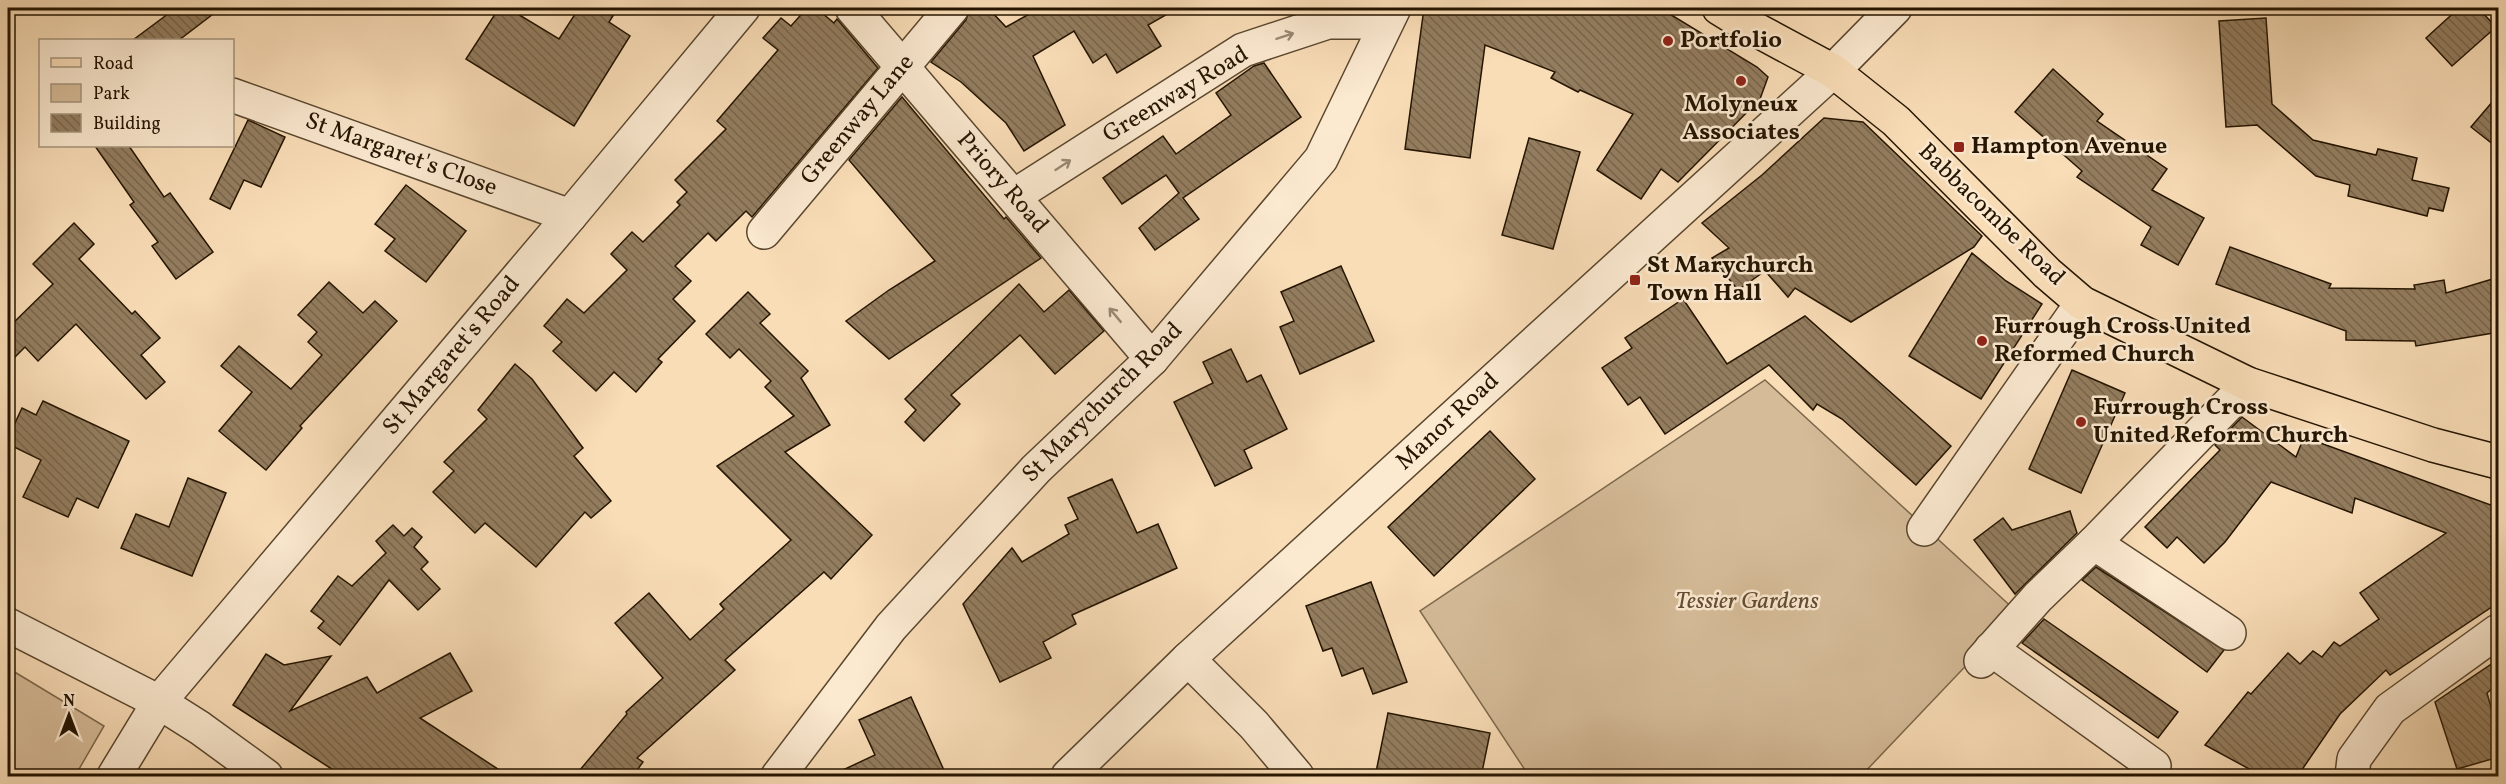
<svg xmlns="http://www.w3.org/2000/svg" width="2506" height="784" font-family="Vollkorn,serif">
	<defs>
		<pattern id="building-back-hatch" width="6" height="6" patternUnits="userSpaceOnUse" patternTransform="scale(1.5)"><rect width="6" height="6" fill="#937d5f"/><path d="M-1 5l2 2M0 0l6 6M5-1l2 2" fill="none" stroke="#78654c"/></pattern>
	</defs>
	<rect width="100%" height="100%" fill="#f9ddb7"/>
	<filter id="stains"><feTurbulence type="fractalNoise" baseFrequency=".00333" numOctaves="4"/><feColorMatrix values="0 0 0 0 .2 0 0 0 0 .09 0 0 0 0 .02 0 0 0 .5 -.17"/></filter>
	<radialGradient id="worn" r=".72"><stop offset=".6" stop-color="#630" stop-opacity="0"/><stop offset="1" stop-color="#630" stop-opacity=".3"/></radialGradient>
	<g fill="#d5bb98" stroke="#7c684c" stroke-width="1.5">
		<path d="M1765,380L2017,612L1861,776H1529L1420,611Z"/>
		<path d="M8,668L104,726L75,776H8Z"/>
	</g>
	<g fill="url(#building-back-hatch)" stroke="#241400" stroke-width="1.5">
		<path d="M176,8H221L179,40H133Z"/>
		<path d="M499,8H508L559,39L579,8H618L609,22L630,36L574,126L466,59Z"/>
		<path d="M807,8H816L834,23L837,19L878,68L752,217L746,211L716,241L708,233L675,266L691,281L673,299L695,321L658,359L662,362L636,392L614,372L596,391L553,351L562,342L544,326L567,299L584,313L627,270L611,254L632,232L643,242L680,205L677,202L687,192L675,180L726,129L717,121L778,50L763,38L781,18L791,26Z"/>
		<path d="M970,8H988L1006,27L1040,8H1178L1148,25L1161,46L1117,73L1106,54L1093,63L1074,31L1033,56L1065,125L1024,151L1006,123L961,82L931,62L966,20Z"/>
		<path d="M1424,8H1660L1757,67L1768,77L1760,99L1678,182L1661,169L1641,199L1597,170L1633,114L1580,90L1578,92L1551,78L1555,72L1485,45L1470,158L1405,149Z"/>
		<path d="M2459,8H2478L2496,27L2452,66L2426,38Z"/>
		<path d="M2266,18L2272,104L2313,140L2376,155L2378,149L2417,158L2412,180L2449,188L2443,211L2429,208L2427,216L2348,196L2350,185L2316,176L2257,125L2226,127L2219,21Z"/>
		<path d="M1264,63L1301,117L1183,198L1199,219L1155,250L1139,228L1179,193L1166,175L1122,204L1103,178L1163,136L1176,154L1231,115L1216,93L1254,66Z"/>
		<path d="M2053,69L2103,114L2097,121L2167,169L2152,190L2204,218L2178,265L2141,245L2151,227L2077,177L2082,171L2015,112Z"/>
		<path d="M2499,94V149L2471,127Z"/>
		<path d="M902,97L1004,219L1006,217L1041,258L889,359L846,321L889,290L935,261L849,160Z"/>
		<path d="M1824,118L1863,122L1982,236L1974,247L1851,322L1795,288L1788,297L1765,271L1738,290L1712,258L1729,248L1702,223L1762,175Z"/>
		<path d="M248,120L285,137L261,187L244,180L230,209L210,199Z"/>
		<path d="M1529,138L1580,152L1553,249L1502,235Z"/>
		<path d="M95,146H129L164,197L170,193L213,252L176,279L152,246L158,242L130,205L134,202Z"/>
		<path d="M406,185L466,231L426,282L385,251L395,239L375,224Z"/>
		<path d="M74,223L94,244L79,259L132,314L135,311L160,338L141,355L165,382L146,399L76,324L38,361L25,347L8,364V328L53,284L33,264Z"/>
		<path d="M2230,247L2331,284L2329,288L2415,289L2414,285L2444,280L2446,293L2499,277V332L2416,346L2415,341L2346,340V331L2216,284Z"/>
		<path d="M1972,253L2006,281L2042,304L1981,399L1909,356Z"/>
		<path d="M1341,266L1374,341L1300,374L1280,327L1294,321L1281,292Z"/>
		<path d="M329,282L363,313L375,301L397,321L300,426L302,428L266,470L219,431L252,392L221,366L239,346L291,389L322,355L308,342L317,332L298,315Z"/>
		<path d="M1019,284L1044,312L1069,290L1104,331L1055,374L1020,335L951,395L960,404L924,441L905,422L916,410L905,399Z"/>
		<path d="M748,292L770,314L760,323L808,371L801,378L830,425L785,452L872,535L831,579L824,572L725,660L735,670L637,758L643,762L632,777H574L627,714L626,712L663,678L615,623L649,593L690,640L724,609L720,604L791,540L717,466L794,416L765,387L771,381L739,349L730,358L706,334Z"/>
		<path d="M1683,299L1727,364L1805,316L1951,446L1916,485L1842,419L1817,404L1813,410L1769,365L1665,434L1640,397L1628,405L1602,368L1632,348L1625,338Z"/>
		<path d="M1231,349L1247,382L1261,375L1287,429L1244,450L1252,468L1215,486L1174,402L1213,383L1203,362Z"/>
		<path d="M515,364L532,379L583,448L574,456L611,501L591,518L585,512L536,567L485,523L475,533L433,492L454,471L444,462L487,419L478,410Z"/>
		<path d="M2072,370L2125,393L2081,493L2029,469Z"/>
		<path d="M43,401L129,441L98,508L77,498L68,517L23,497L41,460L8,444V438L22,408L36,415Z"/>
		<path d="M2242,417L2296,457L2304,437L2499,508V602L2390,675L2386,670L2340,714L2297,777H2264L2205,745L2248,692L2251,694L2288,653L2300,664L2313,651L2322,657L2334,642L2340,646L2379,619L2360,593L2446,533L2355,498L2352,513L2271,482L2225,542L2204,563L2177,537L2167,548L2145,527L2220,450L2215,445Z"/>
		<path d="M1490,431L1535,479L1434,576L1388,527Z"/>
		<path d="M188,478L226,493L192,576L121,548L136,514L169,527Z"/>
		<path d="M1112,479L1137,533L1158,524L1177,568L1072,615L1076,624L1043,642L1051,658L1000,682L963,604L1012,548L1022,562L1069,534L1065,525L1078,519L1068,498Z"/>
		<path d="M2070,511L2077,533L2015,594L1974,540L2003,518L2012,530Z"/>
		<path d="M393,525L404,536L412,528L422,537L414,547L428,562L421,569L440,589L418,610L389,580L340,645L318,628L324,621L311,611L338,576L352,586L386,553L376,541Z"/>
		<path d="M2096,567L2224,650L2207,672L2082,580Z"/>
		<path d="M1371,582L1407,682L1373,694L1363,668L1342,676L1332,648L1323,651L1306,606Z"/>
		<path d="M2044,619L2178,712L2158,738L2022,643Z"/>
		<path d="M450,653L472,691L420,718L510,777H344L233,705L266,654L284,665L331,656L290,711L367,677L377,693Z"/>
		<path d="M2499,659V683L2487,693L2499,736V757L2457,769L2435,702Z"/>
		<path d="M911,697L947,777H828L875,755L859,720Z"/>
		<path d="M1388,713L1490,733L1481,777H1375Z"/>
	</g>
	<g fill="none" stroke-linecap="round" stroke-linejoin="round">
		<g stroke="#59462e" stroke-width="36">
			<g id="minor">
				<path d="M852,8L1152,359"/>
				<path d="M232,95L570,216"/>
				<path d="M1014,196L1243,50L1328,22H1386"/>
				<path d="M764,232L952,8"/>
				<path d="M1924,529L2082,303"/>
				<path d="M2094,543L2229,633"/>
				<path d="M8,625L159,702L200,728L266,776"/>
				<path d="M1991,649L2154,766"/>
				<path d="M1188,659L1254,725L1297,776"/>
				<path d="M1981,661L2038,597L2094,543L2248,384"/>
				<path d="M114,776L159,702L570,216L743,8"/>
				<path d="M778,776L891,627L1036,469L1152,359L1321,159L1394,8"/>
				<path d="M1068,776L1188,659L1833,71L1895,8"/>
				<path d="M2352,776L2354,759L2390,709L2498,631"/>
			</g>
		</g>
		<g stroke="#241400" stroke-width="36">
			<path id="major" d="M1719,8L1740,21L1833,71L1896,121L2047,273L2082,303L2248,384L2433,445L2498,462"/>
		</g>
		<use href="#minor" stroke="#fbe9d0" stroke-width="33"/>
		<use href="#major" stroke="#f9ddb7" stroke-width="33"/>
	</g>
	<defs><path id="oneway-shaft" d="M-6 0H5M1.5-3L5.5 0L1.5 3" fill="none" stroke-width="1.6" stroke-linecap="round" stroke-linejoin="round" transform="scale(1.5)"/></defs>
	<g stroke="#9a8972">
		<use href="#oneway-shaft" transform="translate(1285 36) rotate(-18)"/>
		<use href="#oneway-shaft" transform="translate(1063 165) rotate(-33)"/>
		<use href="#oneway-shaft" transform="translate(1115 315) rotate(-130)"/>
	</g>
	<g fill="#8f2418" stroke="#fbe9d0" stroke-width="2">
		<circle cx="1668" cy="41" r="6"/>
		<circle cx="1741" cy="81" r="6"/>
		<rect x="1953" y="141" width="12" height="12" rx="3"/>
		<rect x="1629" y="274" width="12" height="12" rx="3"/>
		<circle cx="1982" cy="341" r="6"/>
		<circle cx="2081" cy="422" r="6"/>
	</g>
	<g text-anchor="middle" dominant-baseline="central" stroke-width="5" stroke-linejoin="round" paint-order="stroke">
		<g font-size="24" font-weight="bold" fill="#241400" stroke="#fbe9d0" text-anchor="start">
			<text x="1680" y="41">Portfolio</text>
			<text x="1741" y="105" text-anchor="middle">Molyneux<tspan x="1741" dy="28">Associates</tspan></text>
			<text x="1971" y="147">Hampton Avenue</text>
			<text x="1647" y="266">St Marychurch<tspan x="1647" dy="28">Town Hall</tspan></text>
			<text x="1994" y="327">Furrough Cross United<tspan x="1994" dy="28">Reformed Church</tspan></text>
			<text x="2093" y="408">Furrough Cross<tspan x="2093" dy="28">United Reform Church</tspan></text>
		</g>
		<g font-size="24" fill="#241400" stroke="#fbe9d0">
			<text transform="translate(1176 95) rotate(-31)">Greenway Road</text>
			<text transform="translate(858 120) rotate(-50)">Greenway Lane</text>
			<text transform="translate(401 155) rotate(20)">St Margaret's Close</text>
			<text transform="translate(1002 183) rotate(49)">Priory Road</text>
			<text transform="translate(1991 215) rotate(44)">Babbacombe Road</text>
			<text transform="translate(452 356) rotate(-50)">St Margaret's Road</text>
			<text transform="translate(1103 403) rotate(-45)">St Marychurch Road</text>
			<text transform="translate(1448 422) rotate(-43)">Manor Road</text>
		</g>
		<g font-size="24" font-style="italic" fill="#624e35" stroke="#fbe9d0">
			<text x="1747" y="602">Tessier Gardens</text>
		</g>
	</g>
	<rect width="2506" height="784" fill="none" stroke="#f9ddb7" stroke-width="30"/>
	<rect x="9" y="9" width="2488" height="766" fill="none" stroke="#241400" stroke-width="3"/>
	<rect x="15" y="15" width="2476" height="754" fill="none" stroke="#241400" stroke-width="1.5"/>
	<rect x="39" y="39" width="195" height="108" fill="#fbe9d0" stroke="#a5947d" stroke-width="1.5"/>
	<rect x="51" y="58" width="30" height="9" fill="#f9ddb7" stroke="#a5947d" stroke-width="1.5"/>
	<text x="93" y="69" font-size="18" fill="#241400">Road</text>
	<rect x="51" y="84" width="30" height="18" fill="#d5bb98" stroke="#a5947d" stroke-width="1.5"/>
	<text x="93" y="99" font-size="18" fill="#241400">Park</text>
	<rect x="51" y="114" width="30" height="18" fill="url(#building-back-hatch)" stroke="#a5947d" stroke-width="1.5"/>
	<text x="93" y="129" font-size="18" fill="#241400">Building</text>
	<g transform="translate(69 715)" stroke="#fbe9d0" stroke-width="4.5" paint-order="stroke">
	<path d="M0-4.5L10 22L0 15L-10 22Z" fill="#241400"/>
	<text y="-9" font-size="16" font-weight="bold" text-anchor="middle" fill="#241400">N</text>
	</g>
	<rect width="100%" height="100%" filter="url(#stains)"/>
	<rect width="100%" height="100%" fill="url(#worn)"/>
</svg>
